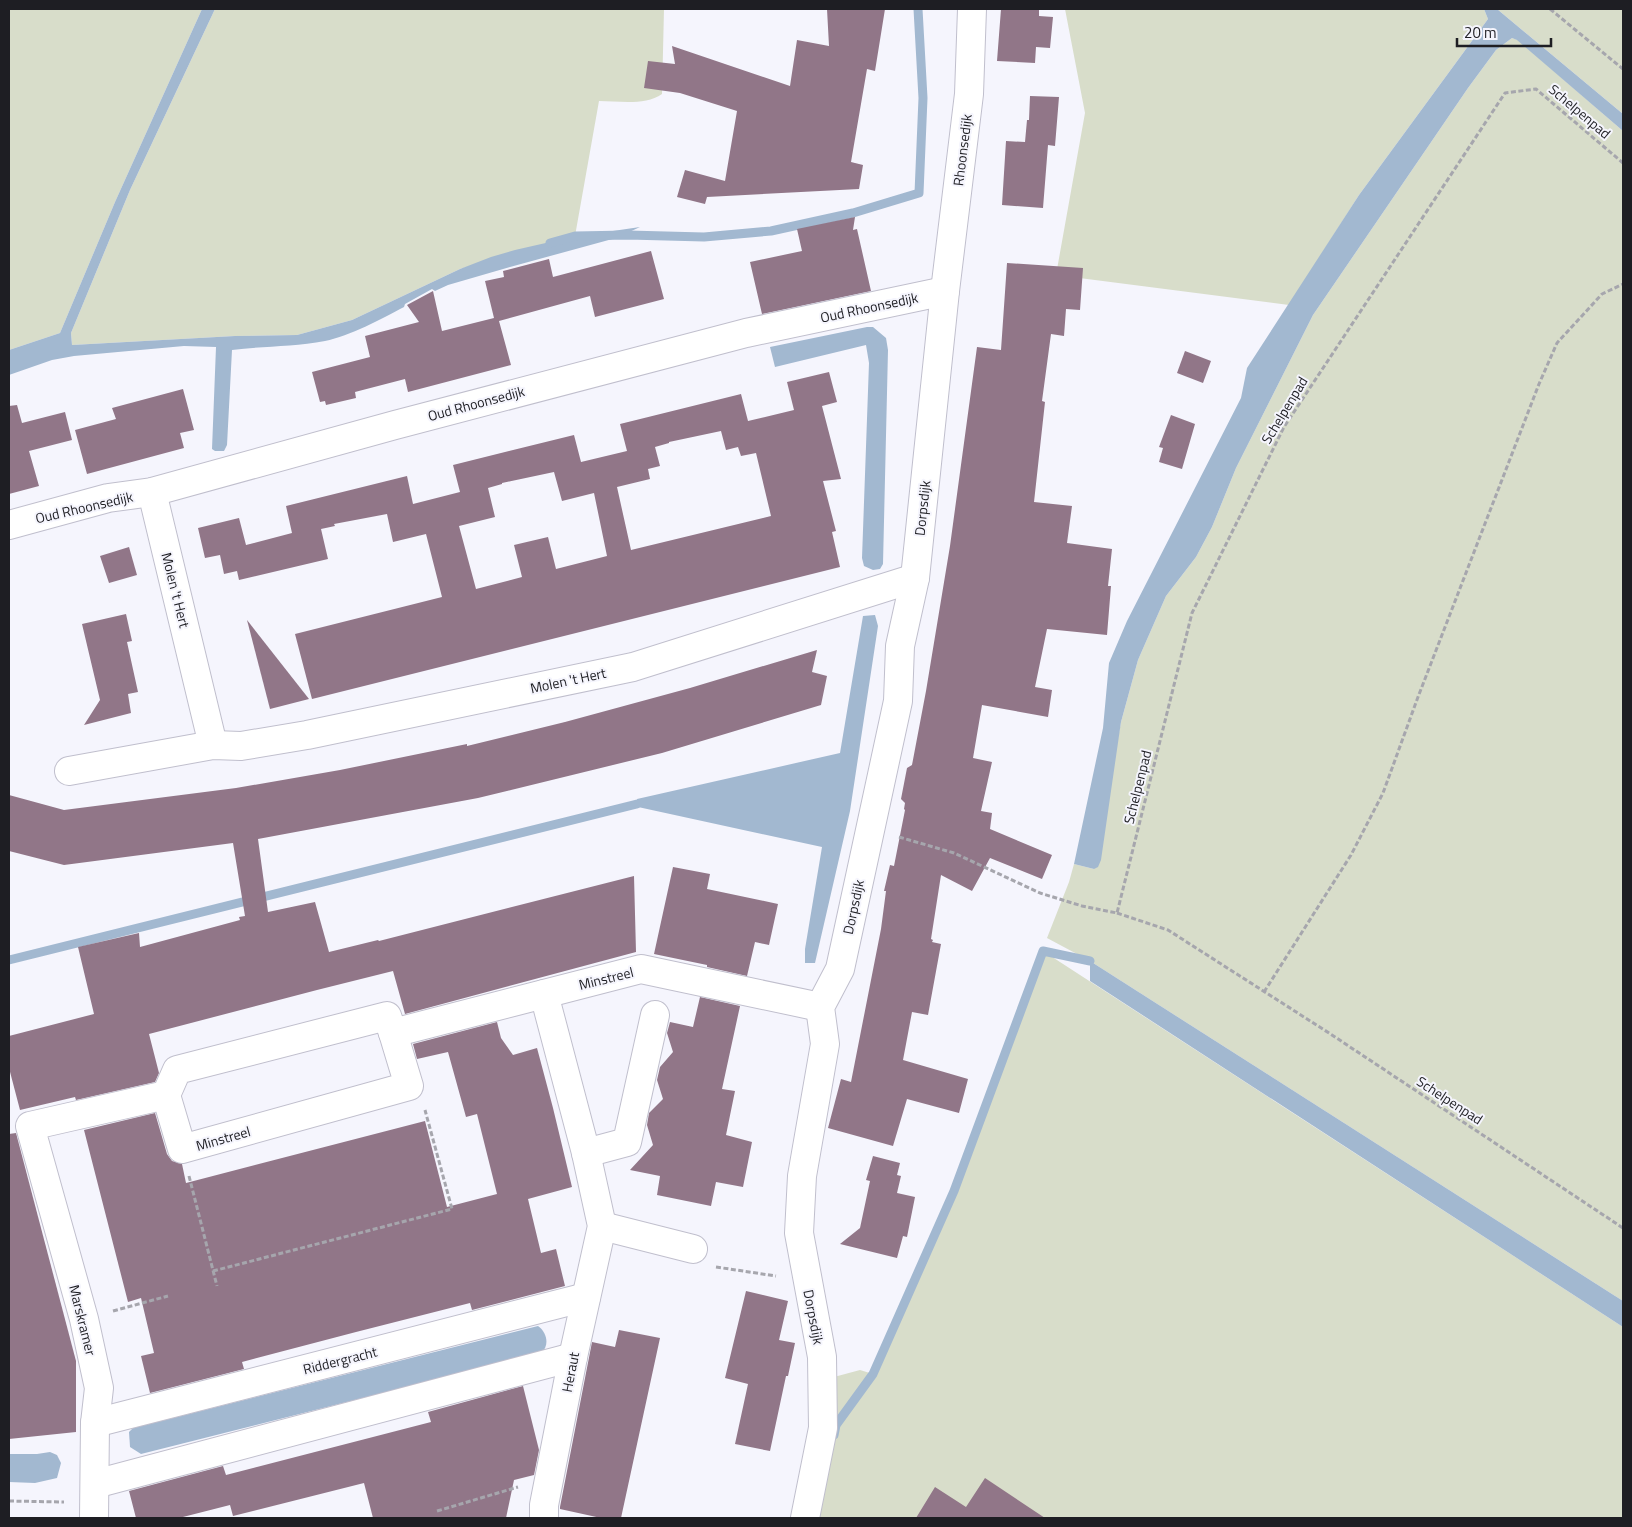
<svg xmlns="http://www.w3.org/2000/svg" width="1632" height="1527" font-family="'Titillium Web',sans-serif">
	<rect width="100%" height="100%" fill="#f5f5fd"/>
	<g fill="#d8ddca">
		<path d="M9,9H202L115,202L60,333L9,350Z"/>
		<path d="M215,9H664L662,94C645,106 618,101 599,101L575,236L460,269L352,320L297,335L235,336L72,345L71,333L130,190Z"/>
		<path d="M1065,9H1484L1488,19L1359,195L1289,305L1056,275L1085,113Z"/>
		<path d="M1497,9H1623V114Z"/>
		<path d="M1512,38L1518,40L1623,131V1301L1090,961L1047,938L1069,882L1074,864L1094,869L1121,722L1138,660L1166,596L1196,557L1212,527L1236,468L1313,315L1468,88L1496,50Z"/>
		<path d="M1043,951L1623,1327V1518H817L836,1425L837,1398L834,1377L860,1370L873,1374L954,1191Z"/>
	</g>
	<g fill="#a2b8d0">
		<path d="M202,9H215L130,190L71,333L72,345L235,336L297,335L352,320L460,269L491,257L515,250L572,237L640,227L625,234L620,232L616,234V238L510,267L448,285L435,291L432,289L405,304L404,307C381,319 350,336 325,341C294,347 263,346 232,350L227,445L224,451H215L212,449L216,347L184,346L74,356L52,360L9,375V350L60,333L115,202Z"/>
		<path d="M1484,9H1497L1623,114V131L1517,40L1512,38L1496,50L1468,88L1313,315L1236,468L1212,527L1196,557L1166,596L1138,660L1121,722L1101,860L1098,867L1094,869L1074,864L1103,728L1109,663L1127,621L1241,398L1247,368L1359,195L1488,19Z"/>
		<path d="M867,327H873L886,338L888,350L883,564L880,569L873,570L864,566L862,558L869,363L866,345L775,367L770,347Z"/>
		<path d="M875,615L878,626L850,811L815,963H805V949L822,847L638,807L637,799L840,753L863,616Z"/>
		<path d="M1090,961L1623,1301V1327L1090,981Z"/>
		<path d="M538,1326C547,1332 550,1346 541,1353L141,1454L130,1447L129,1432L133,1428Z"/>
		<path d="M50,1452L57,1455L61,1463L57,1478L35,1483L9,1482V1454H37Z"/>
	</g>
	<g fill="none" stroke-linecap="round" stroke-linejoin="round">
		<g stroke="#a2b8d0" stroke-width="9">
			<path d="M550,243L575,236L628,235L704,237L771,231L853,213L919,193L923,98L918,9"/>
			<path d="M9,960L637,804"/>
			<path d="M834,1435L836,1425L873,1374L954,1191L1043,951L1090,961"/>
		</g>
	</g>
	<g fill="#917688" fill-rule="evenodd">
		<path d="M827,9H885L875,71L867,69L851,162L863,165L859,189L707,197L705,204L677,197L685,170L725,181L737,111L680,93L644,88L648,61L675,64L672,46L790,86L797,40L829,46Z"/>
		<path d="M1001,9H1039V16L1053,17L1050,48L1036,47L1035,63L997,61Z"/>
		<path d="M1030,96L1059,97L1055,146L1048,145L1043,208L1002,205L1006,141L1025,142L1027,120H1029Z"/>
		<path d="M855,217L853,230L857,229L871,291L762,314L750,262L802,251L797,229Z"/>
		<path d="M651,251L664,299L595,317L590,296L499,321L511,365L408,392L405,379L355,392L356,398L326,405L325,401L320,402L312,372L370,357L365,336L419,322L407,305L433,291L442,331L494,318L485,281L504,277L503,271L549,259L553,277Z"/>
		<path d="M1007,263L1083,268L1080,310L1066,309L1064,336L1051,334L1042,401L1045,402L1034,502L1072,506L1067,543L1112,549L1108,586H1111L1107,635L1047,629L1035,687L1052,690L1048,717L982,705L973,758L992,762L981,811L992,813L990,829L1052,855L1042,879L990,858L972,891L941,875L931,939L933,940L932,942L941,944L928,1015L912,1012L903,1060L968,1079L959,1113L907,1099L893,1146L828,1128L841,1079L851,1082L881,929L886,891H884L890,865L894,866L905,810L904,809L905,803L901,799L907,768L912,765L926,691L950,546L977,347L1001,350Z"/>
		<path d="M1185,351L1211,361L1203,383L1177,373Z"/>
		<path d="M829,372L837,402L822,406L841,479L823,481L836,531L832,532L840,567L312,699L295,634L442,597L426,534L393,542L387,514L334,524L335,526L321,529L328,559L239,580L237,571L224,574L220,555L205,558L198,528L239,518L246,545L292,533L286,506L407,476L413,504L460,492L453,465L574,435L581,462L627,451L620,424L741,394L748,421L794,410L787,382ZM721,431L726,450L738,447L741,456L756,453L771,516L631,550L617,487L650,479L648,469L660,466L655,447L669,443V442ZM554,472L562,501L594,493L607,556L556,569L548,537L514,545L522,577L476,589L459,526L495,517L488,488L502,484V483Z"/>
		<path d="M183,389L194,430L180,433L184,448L87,474L75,430L116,419L112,408Z"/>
		<path d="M17,405L22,423L65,412L72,440L29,451L39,486L9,494V406Z"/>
		<path d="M1171,415L1195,424L1182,469L1159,462L1163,448L1159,447Z"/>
		<path d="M129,547L137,575L109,583L100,556Z"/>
		<path d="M126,614L132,641L127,642L138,692L128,694L131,713L84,725L100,700L82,624Z"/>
		<path d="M247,620L309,699L270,709Z"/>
		<path d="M817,650L812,672L827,676L821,705L662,753L478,798L258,839L268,912L315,902L329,952L378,940L379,941L634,876L636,952L405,1014L393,971L317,990L149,1034L159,1073L155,1082L76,1100L75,1097L20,1110L9,1068V1036L94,1014L78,947L139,933L140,947L240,920L239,917L245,916L233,843L64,865L9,851V795L64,810L236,788L340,770L467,744V746L565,722L690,688Z"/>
		<path d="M673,867L710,874L707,889L778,904L769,945L755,942L747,976L707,967V965L654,954Z"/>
		<path d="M700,997L740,1006L722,1089L735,1091L726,1135L752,1142L743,1187L716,1182L711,1206L657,1195L660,1176L630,1170L653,1145L647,1125L649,1113L663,1099L657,1080L660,1067L673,1052L667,1033L670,1022L693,1027Z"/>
		<path d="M497,1022L501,1038L513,1055L537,1048L553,1108L572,1187L528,1199L541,1253L556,1249L565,1286L472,1310L470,1303L356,1332L242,1362L244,1369L150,1393L141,1356L154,1353L141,1298L128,1302L84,1130L155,1113L167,1154L172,1161L182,1164L186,1183L425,1121L447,1207L497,1194L477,1114L466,1117L448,1052L417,1059L413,1044Z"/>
		<path d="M16,1133L76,1361V1432L9,1439V1134Z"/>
		<path d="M873,1156L900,1163L897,1175L901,1176L897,1193L915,1197L907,1237L903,1236L897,1258L840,1244L860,1228L870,1181L866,1180Z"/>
		<path d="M746,1291L788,1301L779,1340L795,1343L788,1376H786L770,1451L735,1444L748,1384L725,1378Z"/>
		<path d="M619,1330L660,1338L621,1518H601L560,1509V1507L592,1342L615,1347Z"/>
		<path d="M523,1386L539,1450L534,1475L514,1480L506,1518H373L364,1483L233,1516L230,1505L179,1518H136L129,1491L223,1466L226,1475L431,1422L428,1412Z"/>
		<path d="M985,1478L1045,1518H916L935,1487L966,1507Z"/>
	</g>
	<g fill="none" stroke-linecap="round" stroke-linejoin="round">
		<g stroke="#c0bfcd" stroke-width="30">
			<g id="minor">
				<path d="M152,492L213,745"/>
				<path d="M9,525L108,498L152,492L395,425L746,333L945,291"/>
				<path d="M69,771L213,745L241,746L307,735L633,667L915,578"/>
				<path d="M544,994L586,1153L602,1226L573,1357L544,1505V1518"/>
				<path d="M166,1095L182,1149L409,1086L393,1033"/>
				<path d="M586,1153L627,1142L655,1015"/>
				<path d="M602,1226L693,1249"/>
				<path d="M95,1423L586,1297"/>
				<path d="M95,1484L573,1357"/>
				<path d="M94,1518L95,1423L99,1388L84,1319L30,1126L166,1095L177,1070L387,1016L393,1033L641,969L820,1007"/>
				<path d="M805,1518L823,1428L822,1357L799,1233L802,1176L825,1044L820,1007L840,969L898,701L900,646L915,578L945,291L969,94L972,9"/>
			</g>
		</g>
		<g stroke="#a6a6ad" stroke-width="3" stroke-dasharray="5 2.5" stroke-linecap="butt">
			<path d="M1550,9L1623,69"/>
			<path d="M899,837L954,853L1040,893L1082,906L1117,913L1192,613L1284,427L1505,93L1536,89L1623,163"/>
			<path d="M1117,913L1168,930L1329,1033L1623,1228"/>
			<path d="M1264,992L1351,855L1383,793L1418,697L1539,384L1557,343L1602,294L1623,284"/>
			<path d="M189,1176L217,1286"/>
			<path d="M716,1267L776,1276"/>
			<path d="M213,1271L452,1209L425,1110"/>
			<path d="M113,1311L168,1296"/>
			<path d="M9,1501L64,1502"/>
			<path d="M437,1511L518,1487"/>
		</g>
		<use href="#minor" stroke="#fff" stroke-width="28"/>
	</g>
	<g text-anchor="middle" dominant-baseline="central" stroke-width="4" stroke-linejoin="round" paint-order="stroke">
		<g font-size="14" fill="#1e1e23" stroke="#f5f5fd">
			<text transform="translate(1580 111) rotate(40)">Schelpenpad</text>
			<text transform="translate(962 150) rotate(-83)">Rhoonsedijk</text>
			<text transform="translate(869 307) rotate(-12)">Oud Rhoonsedijk</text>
			<text transform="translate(476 403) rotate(-15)">Oud Rhoonsedijk</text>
			<text transform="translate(1284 410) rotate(-59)">Schelpenpad</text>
			<text transform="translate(84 507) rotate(-13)">Oud Rhoonsedijk</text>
			<text transform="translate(922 508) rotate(-84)">Dorpsdijk</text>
			<text transform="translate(176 590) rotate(76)">Molen 't Hert</text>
			<text transform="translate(568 680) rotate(-12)">Molen 't Hert</text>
			<text transform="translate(1137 787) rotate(-76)">Schelpenpad</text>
			<text transform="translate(853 907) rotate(-78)">Dorpsdijk</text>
			<text transform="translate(606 978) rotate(-14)">Minstreel</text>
			<text transform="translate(1450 1100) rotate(33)">Schelpenpad</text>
			<text transform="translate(223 1138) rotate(-16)">Minstreel</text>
			<text transform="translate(814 1317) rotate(79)">Dorpsdijk</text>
			<text transform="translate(83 1320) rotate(76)">Marskramer</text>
			<text transform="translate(340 1360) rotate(-14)">Riddergracht</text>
			<text transform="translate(570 1372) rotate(-79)">Heraut</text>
		</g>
	</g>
	<rect width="1632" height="1527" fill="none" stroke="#1e1e23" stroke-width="20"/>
	<path d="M1457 38v8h94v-8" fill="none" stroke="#1e1e23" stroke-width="2.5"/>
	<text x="1464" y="38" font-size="15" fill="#1e1e23" stroke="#f5f5fd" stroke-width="4" paint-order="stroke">20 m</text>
</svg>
